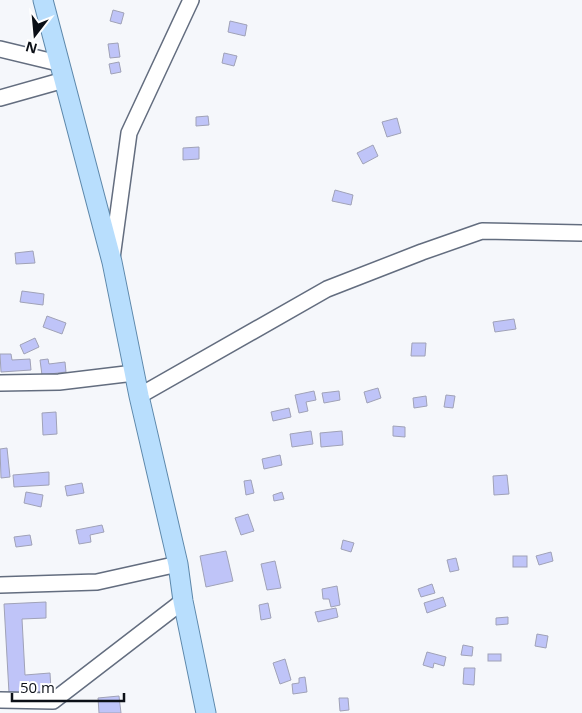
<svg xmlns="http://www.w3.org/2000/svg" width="582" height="713" font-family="'Open Sans',sans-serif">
	<rect width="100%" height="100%" fill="#f5f7fb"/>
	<g fill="#bfc4f8" stroke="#a0a2b7">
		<path d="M113,10L124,13L121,24L110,21Z"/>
		<path d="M230,21L247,25L245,36L228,32Z"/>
		<path d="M118,43L120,57L110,58L108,44Z"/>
		<path d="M224,53L237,56L234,66L222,63Z"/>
		<path d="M119,62L121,72L111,74L109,64Z"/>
		<path d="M208,116L209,125L196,126V117Z"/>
		<path d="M397,118L401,133L387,137L382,122Z"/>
		<path d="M373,145L378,156L363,164L357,153Z"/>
		<path d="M199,147V159L183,160V148Z"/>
		<path d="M335,190L353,195L351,205L332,201Z"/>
		<path d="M33,251L35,263L16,264L15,253Z"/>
		<path d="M22,291L44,294L43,305L20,302Z"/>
		<path d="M47,316L66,323L62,334L43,327Z"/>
		<path d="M514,319L516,329L495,332L493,322Z"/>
		<path d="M35,338L39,347L24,354L20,345Z"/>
		<path d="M412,343H426L425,356H411Z"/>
		<path d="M0,354H11L12,360L30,359L31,370L1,372Z"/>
		<path d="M48,359L49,364L65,362L66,372L42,375L40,360Z"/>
		<path d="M378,388L381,398L367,403L364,392Z"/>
		<path d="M314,391L316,400L306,402L308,411L299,413L295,395Z"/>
		<path d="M339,391L340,400L324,403L322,393Z"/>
		<path d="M446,395L455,396L453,408L444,407Z"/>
		<path d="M426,396L427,406L414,408L413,398Z"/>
		<path d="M289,408L291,417L273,421L271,412Z"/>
		<path d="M56,412L57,434L43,435L42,413Z"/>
		<path d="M393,426L405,427V437L393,436Z"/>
		<path d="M311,431L313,444L292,447L290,434Z"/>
		<path d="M342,431L343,445L321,447L320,433Z"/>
		<path d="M7,448L10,477L1,478L0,449Z"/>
		<path d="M280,455L282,465L264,469L262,459Z"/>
		<path d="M49,472V485L14,487L13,475Z"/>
		<path d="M507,475L509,494L494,495L493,476Z"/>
		<path d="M251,480L254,493L246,495L244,481Z"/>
		<path d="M82,483L84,493L67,496L65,486Z"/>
		<path d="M26,492L43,495L41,507L24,503Z"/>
		<path d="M282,492L284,499L274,501L273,495Z"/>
		<path d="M248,514L254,531L241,535L235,518Z"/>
		<path d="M102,525L104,532L90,535L91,542L79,544L76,530Z"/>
		<path d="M30,535L32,545L16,547L14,537Z"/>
		<path d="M343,540L354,543L351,552L341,549Z"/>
		<path d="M226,551L233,581L206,587L200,556Z"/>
		<path d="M551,552L553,561L539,565L536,556Z"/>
		<rect x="513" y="556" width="14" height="11"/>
		<path d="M456,558L459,570L450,572L447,560Z"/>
		<path d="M275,561L281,588L267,590L261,564Z"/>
		<path d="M432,584L435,593L421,597L418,589Z"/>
		<path d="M337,586L340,605L331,607L329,599H323L322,589Z"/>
		<path d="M443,597L446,606L427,613L424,603Z"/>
		<path d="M46,602V618L22,619L25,675L50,673L51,691L9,693L4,604Z"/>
		<path d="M268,603L271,618L261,620L259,605Z"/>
		<path d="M336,608L338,617L318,622L315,612Z"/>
		<path d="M508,617V624L496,625V618Z"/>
		<path d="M537,634L548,636L546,648L535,646Z"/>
		<path d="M463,645L473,647L472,656L461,655Z"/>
		<path d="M427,652L446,657L444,666L434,663L433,668L423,665Z"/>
		<rect x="488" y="654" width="13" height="7"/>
		<path d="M285,659L291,680L280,684L273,663Z"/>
		<path d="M464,668H475L474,685L463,684Z"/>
		<path d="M305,677L307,692L293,694L292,684L299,683V678Z"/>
		<path d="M119,696L121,713H99L98,698Z"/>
		<path d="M339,698H348L349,710L340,711Z"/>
	</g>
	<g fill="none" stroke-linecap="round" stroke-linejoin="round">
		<g stroke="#636d7f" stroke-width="18">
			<g id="minor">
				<path d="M0,49L58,63"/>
				<path d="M0,98L64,80"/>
				<path d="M112,258L129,133L191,0"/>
				<path d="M0,383L59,382L134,373"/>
				<path d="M139,396L327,289L422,252L482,231L582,233"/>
				<path d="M0,585L97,582L178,564"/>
				<path d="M0,700L53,701L183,601"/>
			</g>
		</g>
		<g stroke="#5d88ab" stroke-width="21">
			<path id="major" d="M43,0L112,262L139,396L178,564L183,601L206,713"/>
		</g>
		<use href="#minor" stroke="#fff" stroke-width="15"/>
		<use href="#major" stroke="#b8defd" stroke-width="19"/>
	</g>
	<g transform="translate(35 35) rotate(196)" stroke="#ffffff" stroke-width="4" paint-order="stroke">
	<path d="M0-4L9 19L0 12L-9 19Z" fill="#0c1017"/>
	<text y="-8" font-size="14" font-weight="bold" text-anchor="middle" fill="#0c1017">N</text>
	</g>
	<path d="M12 693v8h112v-8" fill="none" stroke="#0c1017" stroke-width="2.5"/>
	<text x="20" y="693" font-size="15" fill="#0c1017" stroke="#ffffff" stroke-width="4" paint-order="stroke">50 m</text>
</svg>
